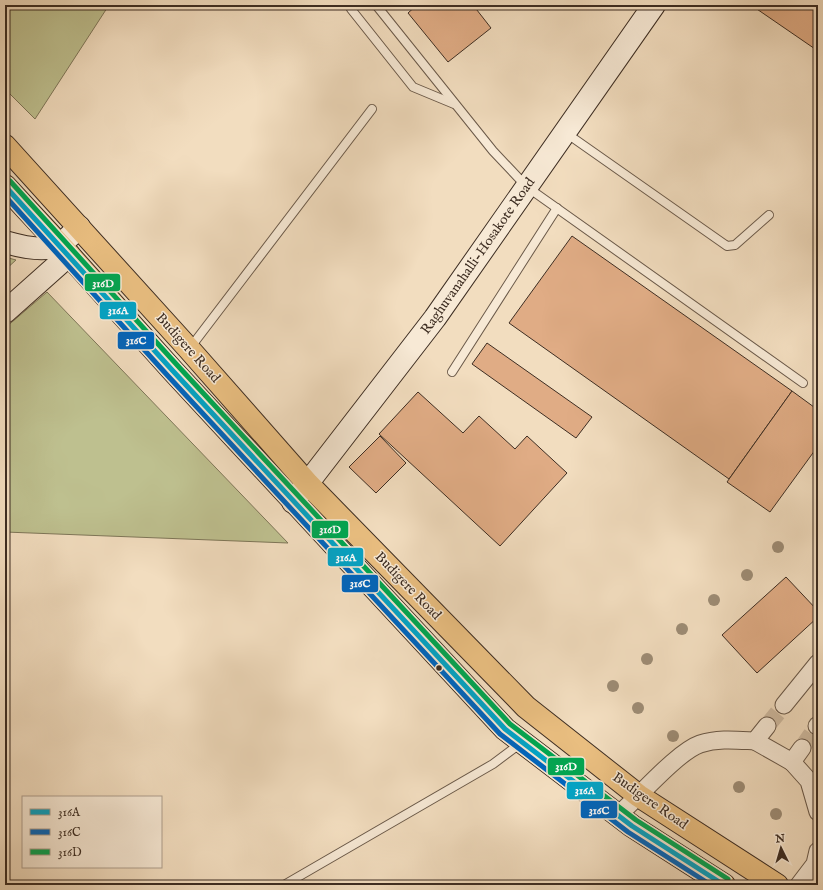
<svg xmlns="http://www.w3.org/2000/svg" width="823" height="890" font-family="'IM FELL English',serif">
	<rect width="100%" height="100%" fill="#f2ddbf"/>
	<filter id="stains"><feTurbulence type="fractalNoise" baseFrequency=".005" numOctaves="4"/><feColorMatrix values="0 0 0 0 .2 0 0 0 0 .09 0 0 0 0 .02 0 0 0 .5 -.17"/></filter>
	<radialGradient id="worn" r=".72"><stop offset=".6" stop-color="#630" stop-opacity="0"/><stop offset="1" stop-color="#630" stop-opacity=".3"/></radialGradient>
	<g fill="#bec08f" stroke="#7e7658">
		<path d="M5,5H109L35,119L5,89Z"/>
		<path d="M5,257L16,260L5,270Z"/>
		<path d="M47,292L288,543L5,532V328Z"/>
	</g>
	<g fill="#e0ac85" stroke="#3d2d22">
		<path d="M417,5L423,7L425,5H473L491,28L448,62L408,13Z"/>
		<path d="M751,5H818V51Z"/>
		<path d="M572,236L792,391L729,479L509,323Z"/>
		<path d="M487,343L592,417L576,438L472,364Z"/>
		<path d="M792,391L818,410V446L770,512L727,482Z"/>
		<path d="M418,392L463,433L479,416L515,449L527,436L567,473L500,546L379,434Z"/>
		<path d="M380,436L406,463L376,493L349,467Z"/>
		<path d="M786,577L818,611V617L757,673L722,635Z"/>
	</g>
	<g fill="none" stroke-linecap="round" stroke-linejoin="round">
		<g stroke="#cebaa0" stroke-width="17" stroke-dasharray="17 8" stroke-linecap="butt">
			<path d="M767,726L784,705"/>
			<path d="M802,748L817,726"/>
		</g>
		<g stroke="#6a5949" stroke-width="10">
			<g id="lane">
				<path d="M376,5L493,151L527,187L803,383"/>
				<path d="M351,9L413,87L454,104"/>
				<path d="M566,133L727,246L735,245L769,215"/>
				<path d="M190,348L372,109"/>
				<path d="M452,372L557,208"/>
				<path d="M284,885L493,764L521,743"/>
			</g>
		</g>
		<g stroke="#6a5949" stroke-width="19">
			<g id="street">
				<path d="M784,705L818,663"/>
				<path d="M817,726L818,725"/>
				<path d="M755,741L792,762"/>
				<path d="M802,748L792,762L809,781L818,812"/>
				<path d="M618,815C638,798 677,752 700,744C718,738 736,740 755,741L767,726"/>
				<path d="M799,885L815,864L818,851"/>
			</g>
		</g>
		<g stroke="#3d2d22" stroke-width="24">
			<g id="secondary">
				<path d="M5,242C19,246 47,253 60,244C67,240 73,233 79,227"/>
				<path d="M5,312L69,255"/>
				<path d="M293,502L435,318L654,5"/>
			</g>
		</g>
		<g stroke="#3d2d22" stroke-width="24">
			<g id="primary">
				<path d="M5,146L189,349L308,484L526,707L639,796L777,885"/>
				<path d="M5,186L69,255L173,371L505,729L632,826L724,885"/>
			</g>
		</g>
		<use href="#lane" stroke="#f7e9d5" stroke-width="8"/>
		<use href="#street" stroke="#f7e9d5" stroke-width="17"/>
		<use href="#secondary" stroke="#f7e9d5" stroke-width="22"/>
		<use href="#primary" stroke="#e9be80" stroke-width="22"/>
		<g stroke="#f7e9d5" stroke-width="8">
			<path id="bus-1" d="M5,186L173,371L505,729L632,826L724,885"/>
		</g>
		<g stroke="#f7e9d5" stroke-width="8">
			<path id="bus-2" d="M5,196L168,376L500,734L628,832L711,885"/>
		</g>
		<g stroke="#f7e9d5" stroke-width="8">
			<path id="bus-3" d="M10,181L178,366L510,724L636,820L728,879"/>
		</g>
		<use href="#bus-1" stroke="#03a3c5" stroke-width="5"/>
		<use href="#bus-2" stroke="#0065bd" stroke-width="5"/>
		<use href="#bus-3" stroke="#00a651" stroke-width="5"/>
	</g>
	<g fill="#9d8c75">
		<circle cx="778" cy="547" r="6"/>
		<circle cx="747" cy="575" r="6"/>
		<circle cx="714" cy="600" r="6"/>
		<circle cx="682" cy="629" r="6"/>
		<circle cx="647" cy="659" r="6"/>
		<circle cx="613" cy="686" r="6"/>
		<circle cx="638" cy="708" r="6"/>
		<circle cx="673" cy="736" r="6"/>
		<circle cx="739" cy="787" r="6"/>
		<circle cx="776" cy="814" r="6"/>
	</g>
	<circle fill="#3d2d22" stroke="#f7e9d5" stroke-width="1.5" cx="439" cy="668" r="3.5"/>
	<g text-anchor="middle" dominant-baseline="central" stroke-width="3" stroke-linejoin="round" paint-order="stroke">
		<g font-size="14" fill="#3d2d22" stroke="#f7e9d5">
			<text transform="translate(478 256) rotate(-55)">Raghuvanahalli-Hosakote Road</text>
			<text transform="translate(188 348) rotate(48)">Budigere Road</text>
			<text transform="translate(408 586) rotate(46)">Budigere Road</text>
			<text transform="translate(650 801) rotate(35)">Budigere Road</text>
		</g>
	</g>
	<g stroke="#f7e9d5" stroke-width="1.5">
		<rect x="84" y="273" width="37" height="19" rx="4" fill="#00a651"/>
		<rect x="99" y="301" width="38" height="19" rx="4" fill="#03a3c5"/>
		<rect x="117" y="331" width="38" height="19" rx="4" fill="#0065bd"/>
		<rect x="311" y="520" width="38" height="19" rx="4" fill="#00a651"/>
		<rect x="327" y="547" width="37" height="20" rx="4" fill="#03a3c5"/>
		<rect x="341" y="574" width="38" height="19" rx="4" fill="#0065bd"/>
		<rect x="547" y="757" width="38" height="19" rx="4" fill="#00a651"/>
		<rect x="566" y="781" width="38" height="19" rx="4" fill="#03a3c5"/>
		<rect x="580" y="800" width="38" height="19" rx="4" fill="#0065bd"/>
	</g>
	<g font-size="11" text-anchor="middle" font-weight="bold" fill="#fff">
		<text x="103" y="287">316D</text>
		<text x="118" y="314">316A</text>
		<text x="136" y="344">316C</text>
		<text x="330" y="533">316D</text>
		<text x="346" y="561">316A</text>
		<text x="360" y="587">316C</text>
		<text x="566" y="770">316D</text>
		<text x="585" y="794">316A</text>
		<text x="599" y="814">316C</text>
	</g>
	<rect width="823" height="890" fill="none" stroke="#f2ddbf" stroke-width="20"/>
	<rect x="6" y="6" width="811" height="878" fill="none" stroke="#3d2d22" stroke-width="2"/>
	<rect x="10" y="10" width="803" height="870" fill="none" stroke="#3d2d22"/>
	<rect x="22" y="796" width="140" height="72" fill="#f7e9d5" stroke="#ad9e8d"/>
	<rect x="30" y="809" width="20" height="6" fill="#03a3c5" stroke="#ad9e8d"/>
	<text x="58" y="816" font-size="12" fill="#3d2d22">316A</text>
	<rect x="30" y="829" width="20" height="6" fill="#0065bd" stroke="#ad9e8d"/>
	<text x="58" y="836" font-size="12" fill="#3d2d22">316C</text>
	<rect x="30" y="849" width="20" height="6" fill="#00a651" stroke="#ad9e8d"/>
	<text x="58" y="856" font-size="12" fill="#3d2d22">316D</text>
	<g transform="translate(781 848) rotate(355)" stroke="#f7e9d5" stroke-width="3" paint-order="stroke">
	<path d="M0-3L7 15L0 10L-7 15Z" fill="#3d2d22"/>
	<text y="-6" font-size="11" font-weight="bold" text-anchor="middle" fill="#3d2d22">N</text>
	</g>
	<rect width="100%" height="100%" filter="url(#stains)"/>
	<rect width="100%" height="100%" fill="url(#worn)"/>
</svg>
